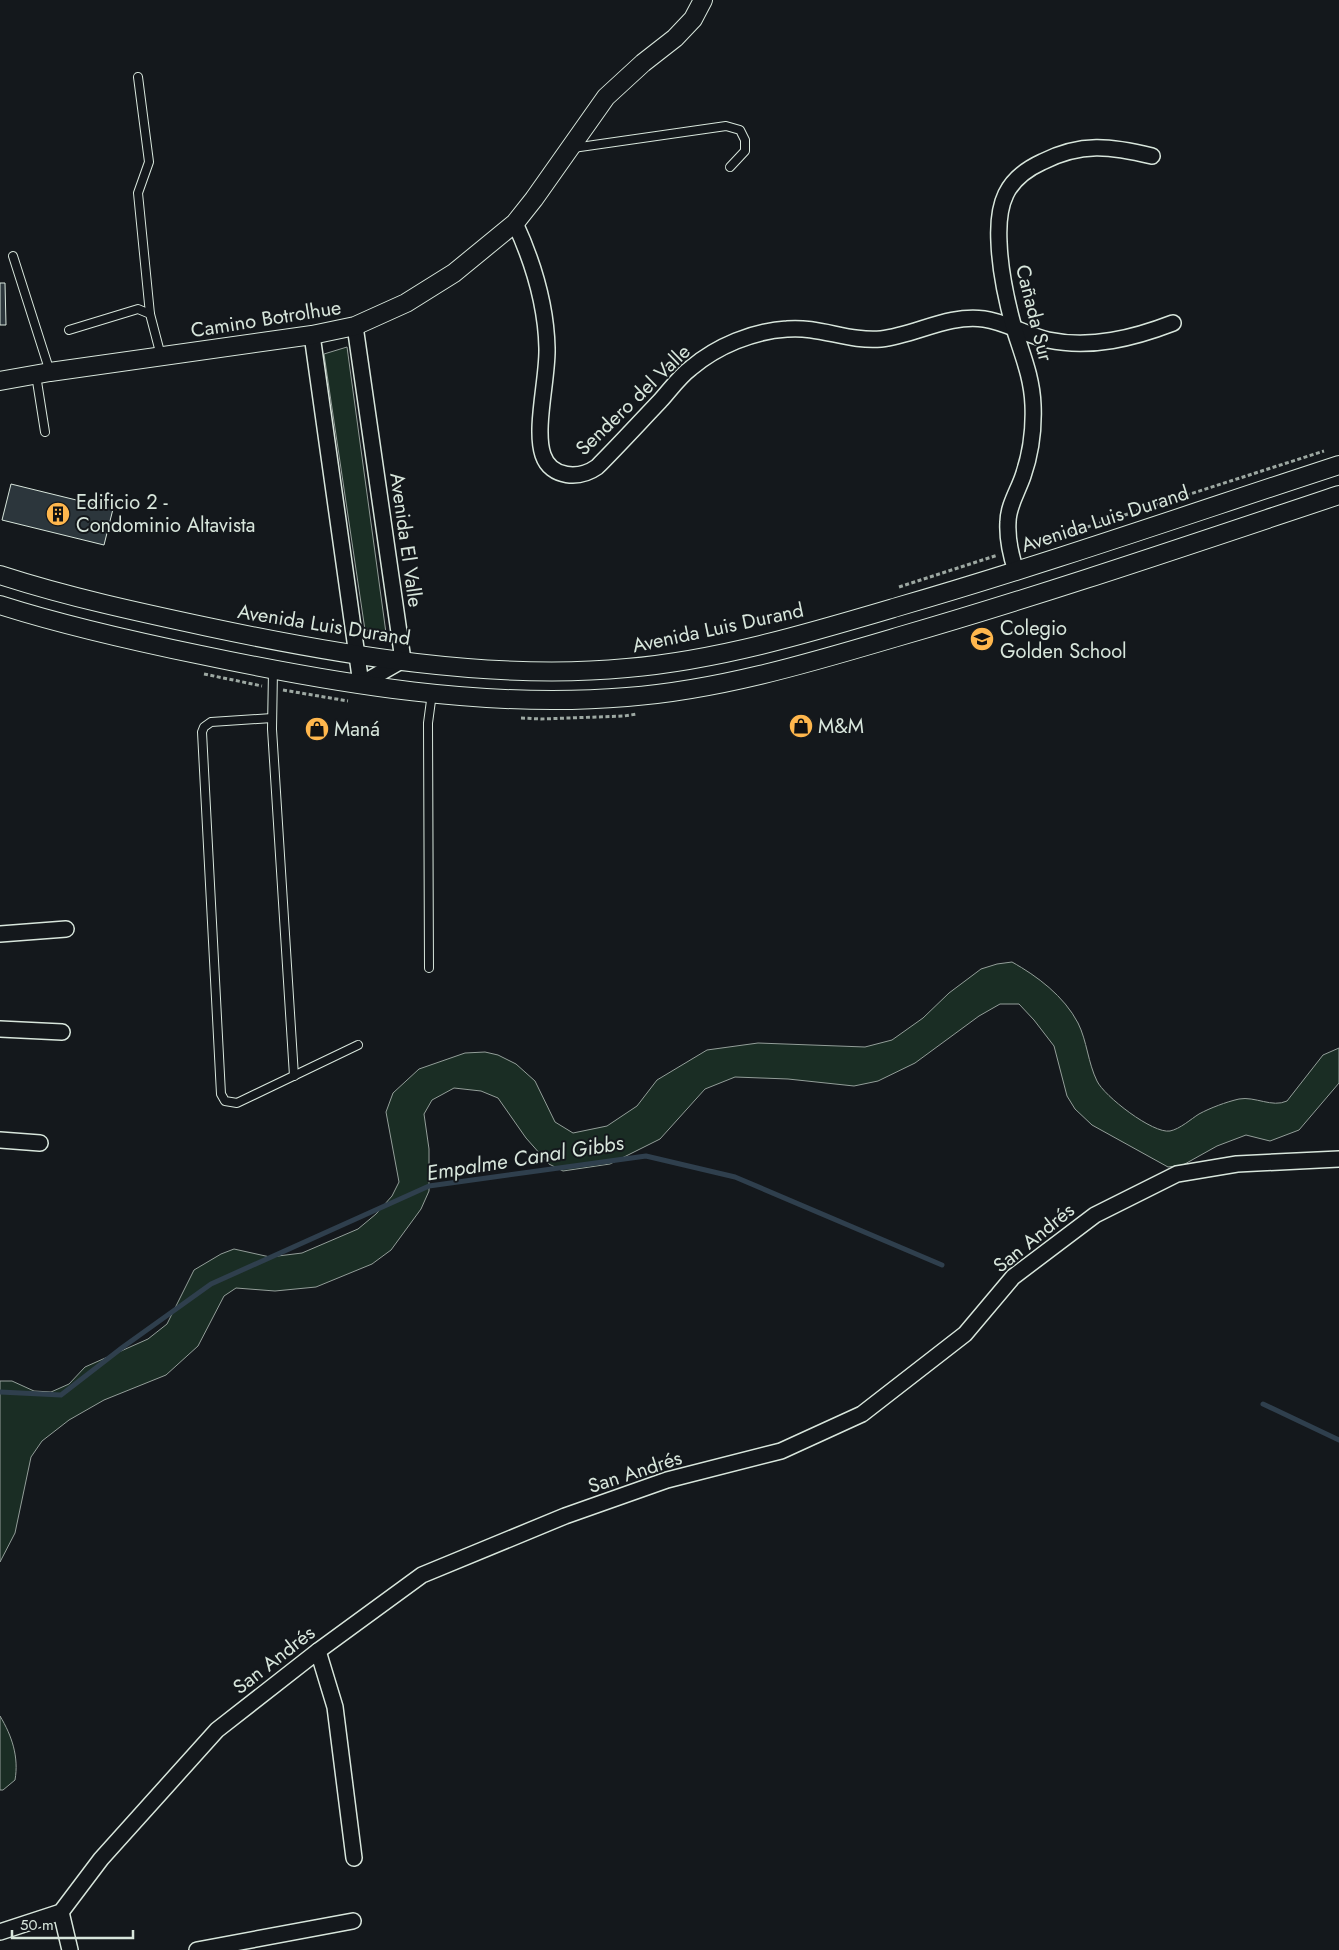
<svg xmlns="http://www.w3.org/2000/svg" width="1339" height="1950" font-family="Jost,sans-serif">
	<rect width="100%" height="100%" fill="#14181c"/>
	<g fill="#1a2d24" stroke="#939e99">
		<path d="M347,347L386,633L365,630L324,354Z"/>
		<path d="M1012,962C1037,976 1064,996 1078,1023C1087,1041 1088,1063 1097,1081C1104,1096 1153,1134 1170,1131C1180,1129 1191,1119 1199,1114C1210,1108 1226,1102 1239,1099C1255,1096 1272,1108 1287,1101L1323,1055L1339,1048V1083L1299,1130L1270,1141L1246,1135L1217,1146L1183,1165L1168,1167L1092,1125L1075,1109L1067,1096L1054,1046L1034,1020L1019,1004H1000L979,1016L915,1063L878,1081L854,1086L788,1079L735,1077L705,1089L660,1139L610,1164L563,1171L549,1164L526,1138L498,1098L481,1091L454,1088L432,1100L424,1114L429,1149V1191L421,1209L391,1250L372,1264L316,1287L275,1291L236,1288L224,1296L198,1346L166,1375L104,1400L69,1420L42,1441L31,1457L15,1533L0,1562V1381H12L34,1391L51,1392L69,1384L85,1367L148,1339L167,1324L194,1270L221,1254L234,1249L270,1257L302,1253L358,1229L376,1214L392,1196L399,1182L386,1112L393,1093L419,1069L465,1053L485,1052L498,1055L516,1064L535,1081L555,1122L573,1133L607,1126L637,1106L657,1080L707,1050L758,1043L865,1047L892,1040L923,1018L949,993L981,969L997,964Z"/>
		<path d="M0,1716C12,1736 19,1757 15,1780L3,1790H0Z"/>
	</g>
	<g fill="none" stroke-linecap="round" stroke-linejoin="round">
		<g stroke="#2f3f4d" stroke-width="5">
			<path d="M0,1392L61,1395L123,1347L211,1284L429,1186L646,1156L735,1177L942,1265"/>
			<path d="M1263,1404L1339,1440"/>
		</g>
	</g>
	<g fill="#2c363c" stroke="#d8e6dc">
		<path d="M0,283H5L6,325H0Z"/>
		<path d="M11,484L113,509L104,545L2,520Z"/>
	</g>
	<g fill="none" stroke-linecap="round" stroke-linejoin="round">
		<g stroke="#d8e6dc" stroke-width="10">
			<g id="service">
				<path d="M138,77L149,162L138,193L150,314"/>
				<path d="M573,148L726,126L740,130L745,140V151L730,167"/>
				<path d="M13,256L50,372"/>
				<path d="M69,330L138,309L150,314L161,356"/>
				<path d="M36,375L45,432"/>
				<path d="M273,670L272,729L294,1076"/>
				<path d="M272,718L211,722L204,727L202,732L221,1094L225,1101L237,1103L358,1045"/>
				<path d="M429,968L428,723L432,693"/>
			</g>
		</g>
		<g stroke="#d8e6dc" stroke-width="18">
			<g id="minor">
				<path d="M515,223C533,262 546,304 547,348C548,377 534,429 543,455C551,479 580,479 597,467C619,445 639,423 660,401C670,390 679,377 691,368C717,346 753,331 787,329C819,326 849,342 881,339C916,335 948,314 984,319C1006,322 1026,335 1048,340C1091,349 1134,338 1173,323"/>
				<path d="M312,335L361,684L403,660L355,326"/>
				<path d="M1016,571C1011,556 1007,539 1008,522C1008,506 1018,491 1023,476C1031,453 1034,429 1033,405C1032,377 1022,354 1014,328C1006,299 1000,272 999,242C997,204 1005,179 1042,162C1081,142 1111,146 1152,156"/>
				<path d="M0,934L66,929"/>
				<path d="M0,1029L62,1032"/>
				<path d="M0,1140L40,1143"/>
				<path d="M318,1651L335,1707L354,1858"/>
				<path d="M61,1912L70,1950"/>
				<path d="M0,1932L61,1912L101,1859L217,1730L318,1651L422,1575L565,1516L667,1480L781,1451L862,1414L965,1334L1013,1277L1095,1215L1177,1174L1237,1164L1339,1159"/>
				<path d="M197,1950L353,1921"/>
			</g>
		</g>
		<g stroke="#d8e6dc" stroke-width="20">
			<g id="tertiary">
				<path d="M0,381L50,372L312,335L355,326L406,303L454,273L515,223L534,199L606,97L643,63L675,38L693,19L703,0"/>
				<path d="M0,575C68,597 138,612 208,627C340,655 492,681 627,668C719,660 809,633 897,607C1046,564 1192,513 1339,465"/>
				<path d="M0,605C66,626 133,641 201,655C339,684 486,709 627,697C719,690 809,663 897,637C1046,594 1192,544 1339,495"/>
			</g>
		</g>
		<g stroke="#9da8a2" stroke-width="3" stroke-dasharray="4 2.5" stroke-linecap="butt">
			<path d="M1025,547L1324,451"/>
			<path d="M899,587L998,555"/>
			<path d="M204,674L262,686"/>
			<path d="M283,690L348,701"/>
			<path d="M521,718L541,719L624,716L637,714"/>
		</g>
		<use href="#service" stroke="#14181c" stroke-width="8"/>
		<use href="#minor" stroke="#14181c" stroke-width="15"/>
		<use href="#tertiary" stroke="#14181c" stroke-width="18"/>
	</g>
	<defs>
		<g id="building-disc" transform="scale(1.25)"><circle r="9.5" fill="#ffb74d" stroke="#14181c"/><path d="M-4-6H4V6H1V3H-1V6H-4ZM-2.5-4.3h1.7v1.8h-1.7ZM.8-4.3h1.7v1.8H.8ZM-2.5-1h1.7V.8h-1.7ZM.8-1h1.7V.8H.8Z" fill="#111"/></g>
		<g id="school-disc" transform="scale(1.25)"><circle r="9.5" fill="#ffb74d" stroke="#14181c"/><path d="M0-5L7-2L0 1L-7-2ZM-4 1L0 2.5L4 1V4Q0 6-4 4Z" fill="#111"/></g>
		<g id="shop-disc" transform="scale(1.25)"><circle r="9.5" fill="#ffb74d" stroke="#14181c"/><path d="M-5-2.5h2.3a2.7 3.5 0 0 1 5.4 0H5L5.5 6h-11ZM-1.5-2.5h3a1.5 2.3 0 0 0-3 0Z" fill="#111"/></g>
	</defs>
	<g fill-rule="evenodd">
		<use href="#building-disc" x="58" y="514"/>
		<use href="#school-disc" x="982" y="639"/>
		<use href="#shop-disc" x="801" y="726"/>
		<use href="#shop-disc" x="317" y="729"/>
	</g>
	<g text-anchor="middle" dominant-baseline="central" stroke-width="4" stroke-linejoin="round" paint-order="stroke">
		<g font-size="20" fill="#d8e6dc" stroke="#14181c">
			<text transform="translate(1034 313) rotate(76)">Cañada Sur</text>
			<text transform="translate(266 319) rotate(-9)">Camino Botrolhue</text>
			<text transform="translate(633 400) rotate(-44)">Sendero del Valle</text>
			<text transform="translate(1105 519) rotate(-18)">Avenida Luis Durand</text>
			<text transform="translate(406 540) rotate(82)">Avenida El Valle</text>
			<text transform="translate(324 625) rotate(9)">Avenida Luis Durand</text>
			<text transform="translate(718 628) rotate(-12)">Avenida Luis Durand</text>
			<text transform="translate(1034 1238) rotate(-39)">San Andrés</text>
			<text transform="translate(635 1472) rotate(-18)">San Andrés</text>
			<text transform="translate(274 1660) rotate(-38)">San Andrés</text>
		</g>
		<g font-size="20" fill="#d8e6dc" stroke="#14181c" text-anchor="start">
			<text x="76" y="502">Edificio 2 -<tspan x="76" dy="23">Condominio Altavista</tspan></text>
			<text x="1000" y="628">Colegio<tspan x="1000" dy="23">Golden School</tspan></text>
			<text x="818" y="726">M&amp;M</text>
			<text x="334" y="729">Maná</text>
		</g>
		<g font-size="21" font-style="italic" fill="#d8e6dc" stroke="#14181c">
			<text transform="translate(525 1158) rotate(-9)">Empalme Canal Gibbs</text>
		</g>
	</g>
	<path d="M12 1930v8h121v-8" fill="none" stroke="#d8e6dc" stroke-width="2.5"/>
	<text x="20" y="1930" font-size="15" fill="#d8e6dc" stroke="#14181c" stroke-width="4" paint-order="stroke">50 m</text>
</svg>
